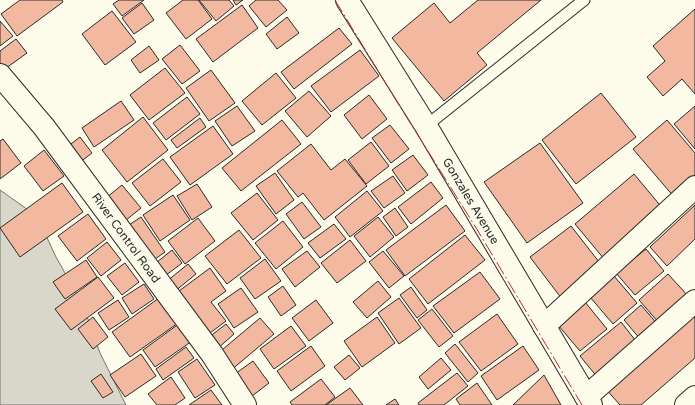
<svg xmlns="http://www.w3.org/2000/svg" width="695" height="405" font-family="'Varela Round',sans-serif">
	<rect width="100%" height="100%" fill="#fdfbea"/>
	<path fill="#d8d7c9" stroke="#74746e" d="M0,190L31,212L42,227L56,257L83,305L100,353L126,405H0Z"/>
	<g fill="#f2b8a0" stroke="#2b2b2b">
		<path d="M20,0H62L63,2L17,36L1,14Z"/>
		<path d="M119,0H144L122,16L113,4Z"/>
		<path d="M183,0H198L212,19L186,39L166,13Z"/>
		<path d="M199,0H229L234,6L216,21Z"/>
		<path d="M233,0H243L236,5Z"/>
		<path d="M256,0H278L287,10L266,27L249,6Z"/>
		<path d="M478,0H541L477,53L487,65L444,101L392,38L434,3L450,23Z"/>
		<path d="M142,3L154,20L134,34L122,18Z"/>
		<path d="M242,5L258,28L213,62L196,39Z"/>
		<path d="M695,9V94L682,79L663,96L647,77L665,61L653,46Z"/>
		<path d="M112,11L136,42L105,65L82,34Z"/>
		<path d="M287,17L299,33L277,49L266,34Z"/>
		<path d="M0,21L13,36L0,46Z"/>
		<path d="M339,28L352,44L294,89L281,72Z"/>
		<path d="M16,39L27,53L2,71L0,68V51Z"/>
		<path d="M180,45L200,71L182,84L162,59Z"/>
		<path d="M149,46L159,60L140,73L131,60Z"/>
		<path d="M360,50L379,76L331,112L311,86Z"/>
		<path d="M165,68L185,93L149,120L130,95Z"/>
		<path d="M211,70L235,103L209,121L186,88Z"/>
		<path d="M276,73L296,98L262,125L242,101Z"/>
		<path d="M309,91L331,116L307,137L285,111Z"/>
		<path d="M601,93L636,137L576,184L542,140Z"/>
		<path d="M369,95L387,119L362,139L344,115Z"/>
		<path d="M187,97L200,114L166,140L153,123Z"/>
		<path d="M121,101L134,120L94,147L82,128Z"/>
		<path d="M237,106L255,131L232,146L215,121Z"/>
		<path d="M695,106V149L674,124Z"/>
		<path d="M143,117L168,150L127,182L102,150Z"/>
		<path d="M200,118L206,127L177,148L171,140Z"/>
		<path d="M282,120L301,144L241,191L222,168Z"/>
		<path d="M667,120L695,153V181L675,198L633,149Z"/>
		<path d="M390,125L409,149L391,163L372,138Z"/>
		<path d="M213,126L233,154L190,185L170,157Z"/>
		<path d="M80,137L92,153L75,166L63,150Z"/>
		<path d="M3,139L21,163L0,179V141Z"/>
		<path d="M371,142L389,166L366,184L348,160Z"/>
		<path d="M540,143L583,203L527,243L484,182Z"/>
		<path d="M311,144L331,170L345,159L367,186L324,220L303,193L298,197L277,171Z"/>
		<path d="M44,150L64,176L43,191L24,166Z"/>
		<path d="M413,155L428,175L407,191L392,170Z"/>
		<path d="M163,159L181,182L150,206L132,183Z"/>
		<path d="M275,173L294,200L276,214L256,186Z"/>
		<path d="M634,174L664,210L605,260L575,224Z"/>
		<path d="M393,176L405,193L384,208L371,191Z"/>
		<path d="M431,182L443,198L411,224L398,207Z"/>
		<path d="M62,183L83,212L20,257L0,228Z"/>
		<path d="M197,184L212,207L192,220L177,196Z"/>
		<path d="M122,185L141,208L120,225L101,202Z"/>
		<path d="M367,191L383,211L350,237L335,217Z"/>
		<path d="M257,193L278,220L253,240L231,213Z"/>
		<path d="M173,195L190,220L160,241L143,215Z"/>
		<path d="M302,202L321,227L304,239L286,214Z"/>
		<path d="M446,205L465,231L405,276L386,250Z"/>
		<path d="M695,205V239L667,266L650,247Z"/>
		<path d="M395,208L408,227L396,236L383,217Z"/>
		<path d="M88,214L106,239L77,261L58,236Z"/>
		<path d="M141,217L165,252L148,264L123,229Z"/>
		<path d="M378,217L394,237L370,257L354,236Z"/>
		<path d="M198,218L215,241L185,264L168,241Z"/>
		<path d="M283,221L303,247L276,269L255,243Z"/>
		<path d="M334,224L346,239L320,258L308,243Z"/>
		<path d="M571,226L603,267L562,299L530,257Z"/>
		<path d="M239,230L261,258L227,284L205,256Z"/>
		<path d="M465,235L485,260L428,304L409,279Z"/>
		<path d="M350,240L366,261L337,283L321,263Z"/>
		<path d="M107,242L121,260L101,276L87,258Z"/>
		<path d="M646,249L664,271L635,295L616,273Z"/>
		<path d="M172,250L182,263L161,279L151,267Z"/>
		<path d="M307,251L320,267L295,287L282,269Z"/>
		<path d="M383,251L404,276L389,288L369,262Z"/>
		<path d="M265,259L281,281L255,299L240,278Z"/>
		<path d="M86,260L97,277L65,299L53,282Z"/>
		<path d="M125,263L139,282L122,295L107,276Z"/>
		<path d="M188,264L196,274L174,292L167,281Z"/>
		<path d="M210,268L226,291L211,302L226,321L206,336L175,294Z"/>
		<path d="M480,272L500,299L454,333L433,306Z"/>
		<path d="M668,274L689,297L660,324L639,300Z"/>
		<path d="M614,276L637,303L613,324L590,297Z"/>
		<path d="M98,277L114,298L71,330L55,309Z"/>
		<path d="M378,281L391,297L367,318L353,302Z"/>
		<path d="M144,284L154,299L132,314L122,298Z"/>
		<path d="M283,286L296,305L281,316L268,297Z"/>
		<path d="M411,287L427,310L417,318L400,295Z"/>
		<path d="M241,288L258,312L234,328L218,304Z"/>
		<path d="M159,298L178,323L130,357L112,332Z"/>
		<path d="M399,298L421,328L399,344L378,313Z"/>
		<path d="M118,300L129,317L109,330L98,313Z"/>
		<path d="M316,300L333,323L309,341L292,318Z"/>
		<path d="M585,302L607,329L580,351L558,325Z"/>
		<path d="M641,305L659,326L641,340L624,320Z"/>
		<path d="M432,309L453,336L439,347L418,320Z"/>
		<path d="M691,313L695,318V358L641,405H620L605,388Z"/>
		<path d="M497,314L518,344L481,371L459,342Z"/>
		<path d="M93,317L108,337L93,349L78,329Z"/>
		<path d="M377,317L395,343L362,367L344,341Z"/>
		<path d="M260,318L274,334L230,371L216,355Z"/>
		<path d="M621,322L639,345L598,378L580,356Z"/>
		<path d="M180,323L192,341L155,367L143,350Z"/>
		<path d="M226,324L234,334L217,349L208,338Z"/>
		<path d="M291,326L306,346L274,369L260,349Z"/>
		<path d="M455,344L478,373L468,382L445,353Z"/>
		<path d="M311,346L325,366L291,391L277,371Z"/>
		<path d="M523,346L539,370L497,400L481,376Z"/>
		<path d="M186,347L194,358L163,380L156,369Z"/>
		<path d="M141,354L156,376L125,397L110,375Z"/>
		<path d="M349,355L360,368L345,380L334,367Z"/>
		<path d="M441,358L451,370L428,389L419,377Z"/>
		<path d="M197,359L215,385L195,398L178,372Z"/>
		<path d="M253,361L269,383L252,396L235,374Z"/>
		<path d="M457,373L468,386L444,405H419L418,403Z"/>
		<path d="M101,374L113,392L103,398L91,381Z"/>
		<path d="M544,375L561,405H513Z"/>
		<path d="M171,377L185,398L175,405H157L148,394Z"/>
		<path d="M321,379L335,397L325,405H292L290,402Z"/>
		<path d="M477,383L492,405H460L456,399Z"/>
		<path d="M350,388L363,405H326Z"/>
		<path d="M211,390L222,405H189Z"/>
		<path d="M395,399L399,405H386Z"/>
	</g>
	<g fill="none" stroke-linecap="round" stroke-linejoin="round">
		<g stroke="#2b2b2b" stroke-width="13">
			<path id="lane" d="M426,126L584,0"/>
		</g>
		<g stroke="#2b2b2b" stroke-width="24">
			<g id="street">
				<path d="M544,326L695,187"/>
				<path d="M586,397L695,301"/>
				<path d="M686,405L695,397"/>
			</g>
		</g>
		<g stroke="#2b2b2b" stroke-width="24">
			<g id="secondary">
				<path d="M347,0L426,126L591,405"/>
				<path d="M0,75L44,127L212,354L245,405"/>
			</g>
		</g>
		<use href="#lane" stroke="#fdfbea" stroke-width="11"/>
		<use href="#street" stroke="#fdfbea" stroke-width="22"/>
		<use href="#secondary" stroke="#fdfbea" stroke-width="22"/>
		<path stroke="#c62828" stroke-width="1" stroke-dasharray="14 3 2 3" stroke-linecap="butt" d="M335,0L394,97L478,231L582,405"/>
	</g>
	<g text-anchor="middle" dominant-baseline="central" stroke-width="3" stroke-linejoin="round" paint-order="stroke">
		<g font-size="12" fill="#2b2b2b" stroke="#fdfbea">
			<text transform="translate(471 201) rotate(59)">Gonzales Avenue</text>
			<text transform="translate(126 238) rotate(54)">River Control Road</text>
		</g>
	</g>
</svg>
